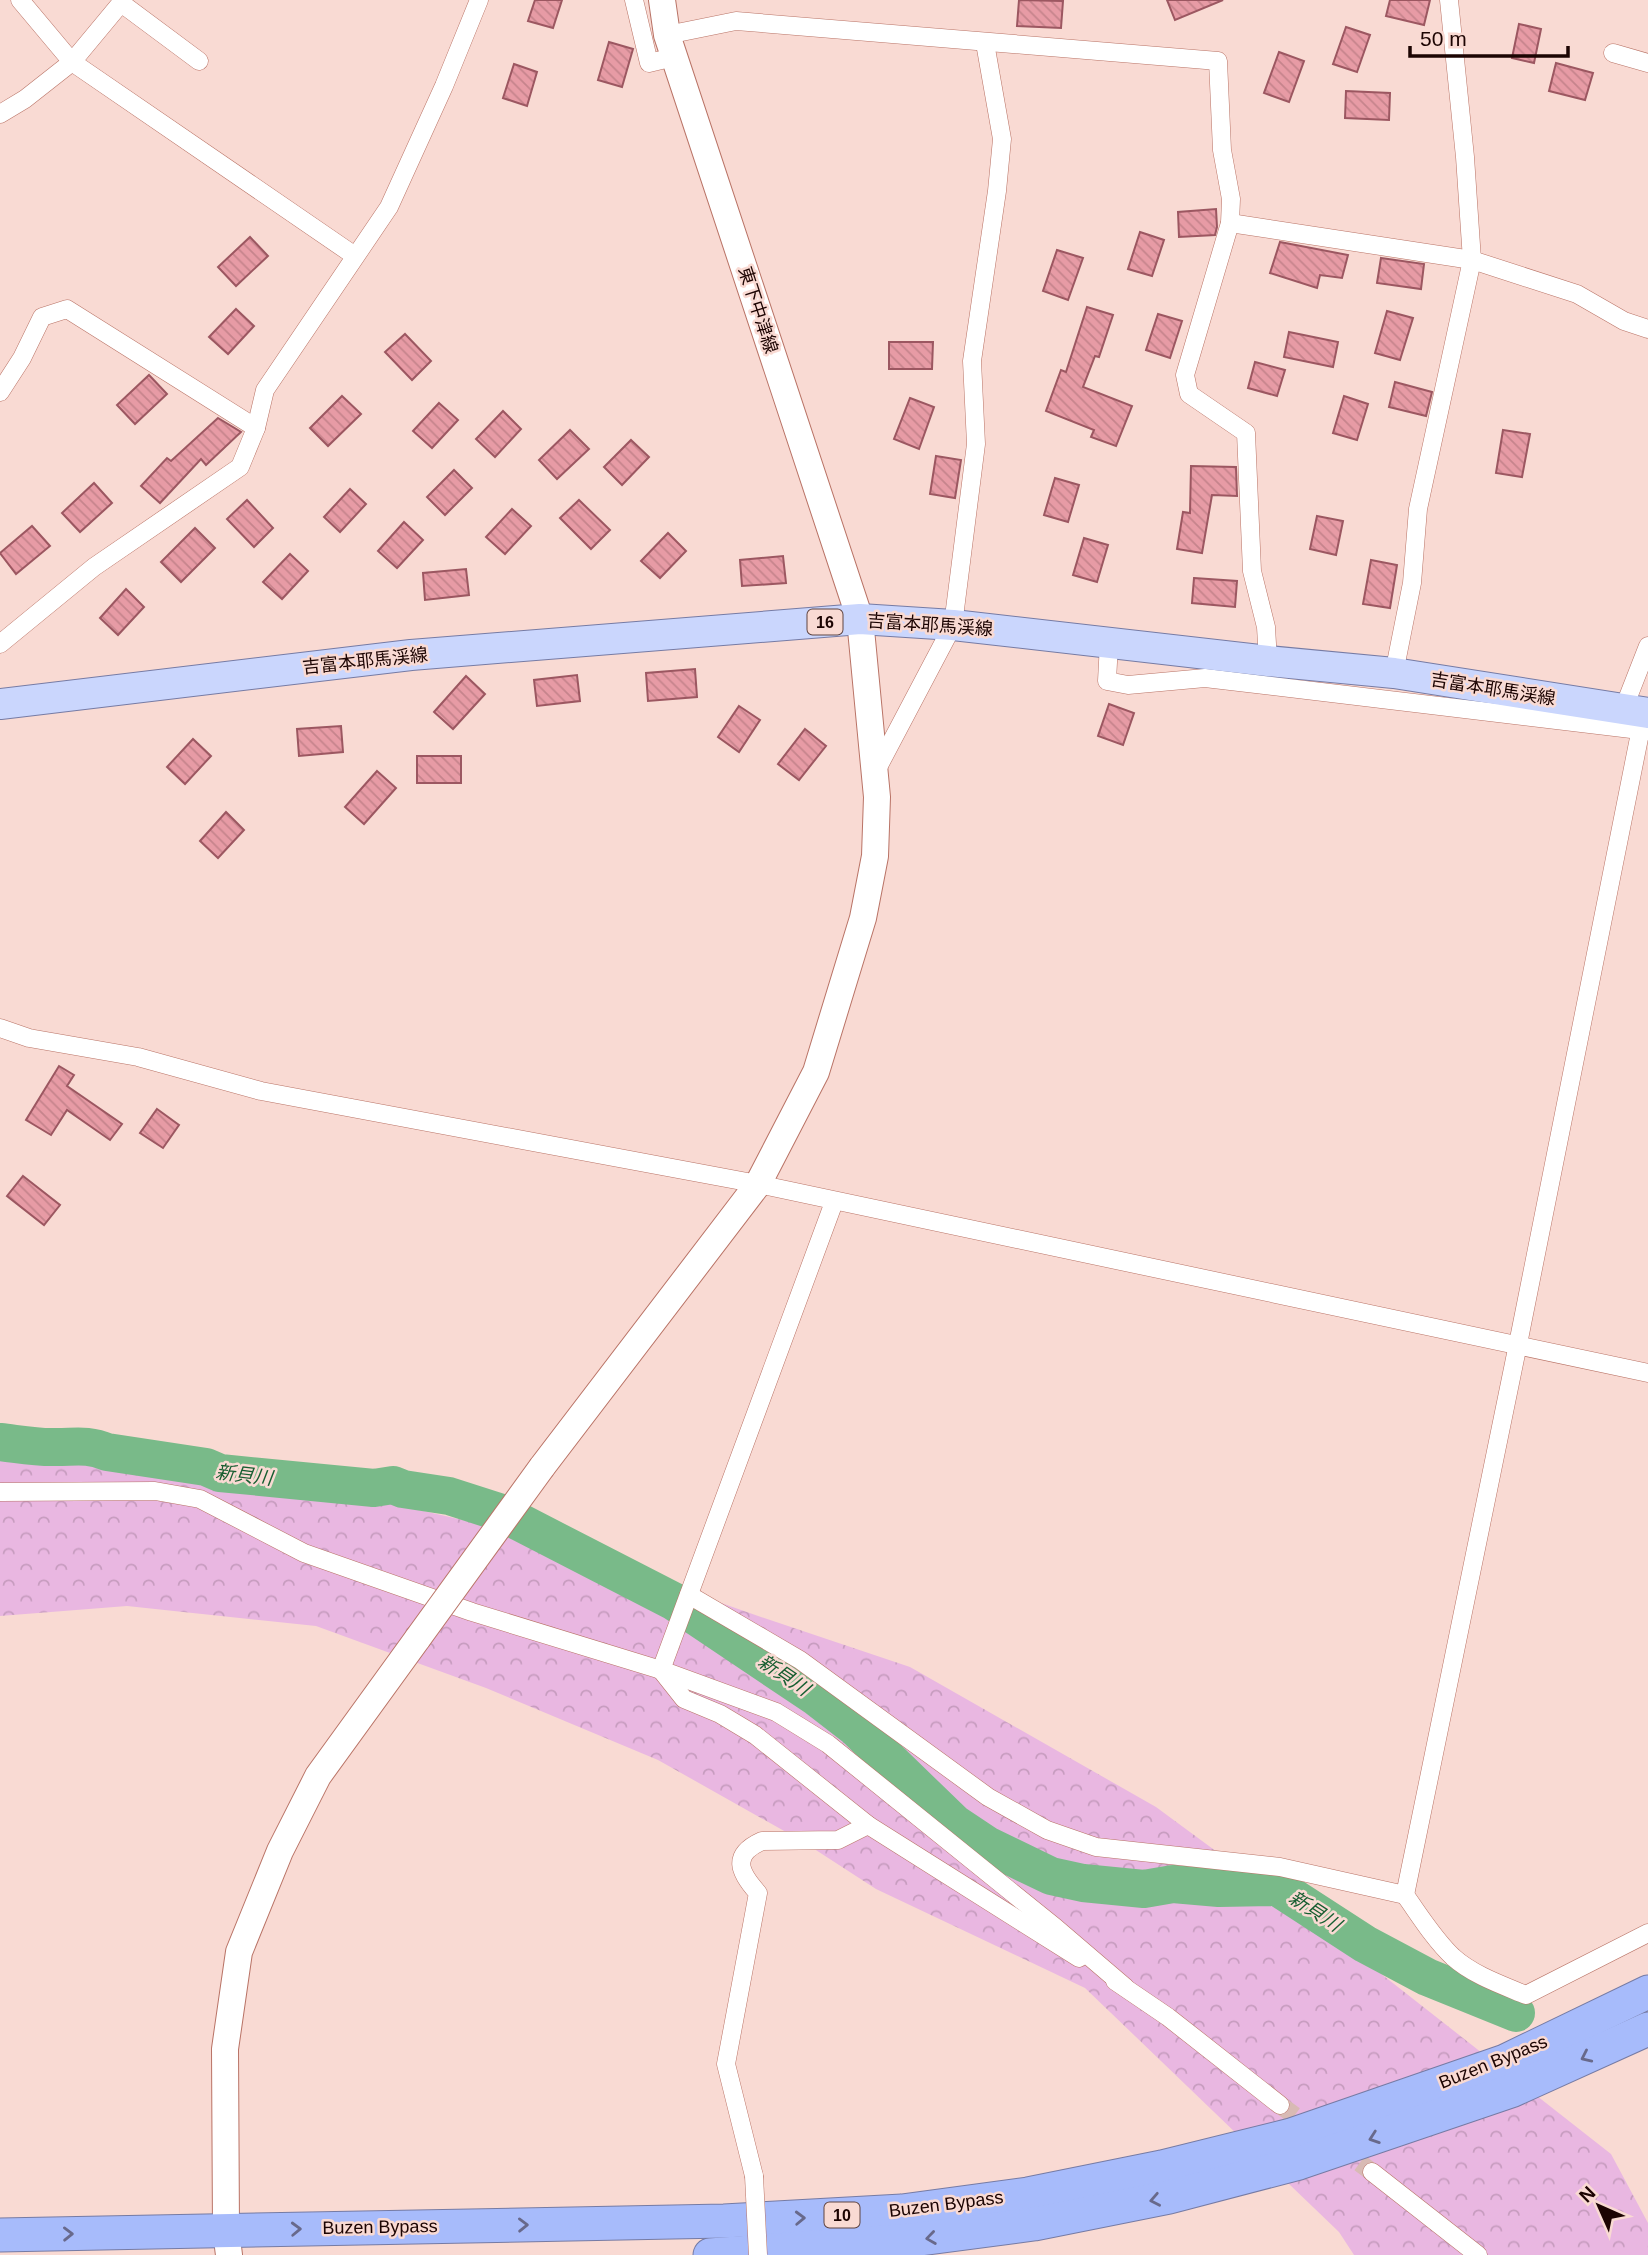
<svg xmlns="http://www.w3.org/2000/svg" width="1648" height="2255" font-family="Helvetica,'Noto Sans JP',sans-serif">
	<defs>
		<pattern id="forest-crowns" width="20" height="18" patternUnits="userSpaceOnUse" patternTransform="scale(1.75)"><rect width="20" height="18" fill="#e9b7e1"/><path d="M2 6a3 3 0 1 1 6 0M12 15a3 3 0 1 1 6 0" fill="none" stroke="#c79cbf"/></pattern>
		<pattern id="building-back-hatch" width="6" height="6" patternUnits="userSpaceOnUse" patternTransform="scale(1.75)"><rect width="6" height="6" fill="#e79ba5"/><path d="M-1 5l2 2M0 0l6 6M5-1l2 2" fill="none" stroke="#c6848c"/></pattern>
	</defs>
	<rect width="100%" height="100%" fill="#f9dad3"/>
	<path fill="url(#forest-crowns)" d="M0,1455L254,1472L528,1535L761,1617L910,1667L1156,1807L1366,1962L1611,2154L1648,2223V2255H1354L1339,2232L1085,1988L876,1889L802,1841L658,1760L486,1688L316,1626L127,1606L0,1616Z"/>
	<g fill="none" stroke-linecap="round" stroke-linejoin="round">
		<path stroke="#79ba89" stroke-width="38" d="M0,1442C18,1444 38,1448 57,1447C76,1447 88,1444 107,1452L206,1467L220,1473L374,1488L393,1485L403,1489L449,1496L502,1513L673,1601L816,1697L856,1728L954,1823L987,1845L1051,1876L1083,1883L1144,1889L1173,1884L1219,1888L1277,1887L1365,1944L1427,1977L1516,2013"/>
	</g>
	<g fill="url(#building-back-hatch)" stroke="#9c5761" stroke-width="2">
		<path d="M535,0H562L553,28L528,21Z"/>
		<path d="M1019,0L1063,1L1061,28L1017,26Z"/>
		<path d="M1167,0H1223L1175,20Z"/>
		<path d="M1390,0H1430L1424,25L1386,16Z"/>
		<path d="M1519,24L1541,29L1534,63L1512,58Z"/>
		<path d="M1346,27L1370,35L1357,72L1333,64Z"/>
		<path d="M609,42L633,49L622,87L598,80Z"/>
		<path d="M1279,52L1304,61L1289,102L1264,93Z"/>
		<path d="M1556,63L1593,73L1585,100L1549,91Z"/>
		<path d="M514,64L537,72L527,106L503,98Z"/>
		<path d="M1346,91L1390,93L1389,120L1345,118Z"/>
		<path d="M1216,209L1217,227L1215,235L1179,237L1178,212Z"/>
		<path d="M1140,232L1164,240L1152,276L1128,269Z"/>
		<path d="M250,237L268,256L236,286L218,267Z"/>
		<path d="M1280,242L1348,255L1342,278L1320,275L1317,288L1270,273Z"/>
		<path d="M1057,250L1083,258L1068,300L1043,291Z"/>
		<path d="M1381,258L1424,264L1421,289L1377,283Z"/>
		<path d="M1087,307L1113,315L1099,357L1095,356L1083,387L1132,406L1116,446L1091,437L1094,430L1046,411L1061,370L1066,372Z"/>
		<path d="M236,309L254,326L228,354L209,337Z"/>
		<path d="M1387,311L1413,318L1400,360L1375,353Z"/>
		<path d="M1158,314L1182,321L1170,358L1146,350Z"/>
		<path d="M1289,332L1338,342L1333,367L1284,357Z"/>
		<path d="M405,334L431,361L412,380L385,352Z"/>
		<path d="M889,342H933L932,369H889Z"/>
		<path d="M1255,362L1285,370L1277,396L1248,388Z"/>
		<path d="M149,375L167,394L135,424L117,405Z"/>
		<path d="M1395,382L1432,392L1426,416L1389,407Z"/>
		<path d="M342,396L361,414L328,446L310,428Z"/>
		<path d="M1344,396L1368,404L1357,440L1333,433Z"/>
		<path d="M910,398L934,407L919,449L894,439Z"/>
		<path d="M439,403L458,420L432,448L413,431Z"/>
		<path d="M503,411L521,429L495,457L476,439Z"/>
		<path d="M218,418L241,432L206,465L201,459L160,503L141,486L167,458L171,461Z"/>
		<path d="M570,430L589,449L557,479L539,460Z"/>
		<path d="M1503,430L1530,434L1522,477L1496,473Z"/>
		<path d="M631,440L649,457L622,485L604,467Z"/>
		<path d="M936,456L961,460L955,498L930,494Z"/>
		<path d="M1191,466L1236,467L1237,496L1212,495L1202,553L1177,549L1183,512L1190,513Z"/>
		<path d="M454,470L472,488L445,515L427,497Z"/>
		<path d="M1055,478L1079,485L1068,522L1044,515Z"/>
		<path d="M94,483L112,503L80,532L62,513Z"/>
		<path d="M350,489L366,504L340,532L324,517Z"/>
		<path d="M247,500L273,528L254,547L227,519Z"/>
		<path d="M579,500L610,530L591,549L560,518Z"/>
		<path d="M512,509L531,526L505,554L486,537Z"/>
		<path d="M1317,516L1343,521L1336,555L1310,549Z"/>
		<path d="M404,522L423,540L397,568L378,551Z"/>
		<path d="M32,526L50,546L16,574L0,553Z"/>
		<path d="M195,528L215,548L181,582L161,562Z"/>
		<path d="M668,533L686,551L660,578L641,561Z"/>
		<path d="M1084,538L1108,545L1097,582L1073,575Z"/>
		<path d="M290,554L308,571L282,599L263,582Z"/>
		<path d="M783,556L786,583L742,586L740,560Z"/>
		<path d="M1371,560L1397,565L1390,608L1363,604Z"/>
		<path d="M466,569L469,595L425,600L423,573Z"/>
		<path d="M1194,578L1237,581L1235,607L1192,603Z"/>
		<path d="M126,589L144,607L118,635L100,618Z"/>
		<path d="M695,669L697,697L648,701L646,673Z"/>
		<path d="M577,675L580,701L537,706L534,680Z"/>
		<path d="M466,676L485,694L453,729L434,712Z"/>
		<path d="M1109,704L1134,713L1123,745L1098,736Z"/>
		<path d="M739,706L760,720L739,752L718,737Z"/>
		<path d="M341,726L343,752L299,756L297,729Z"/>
		<path d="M805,729L826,746L799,780L778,764Z"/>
		<path d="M193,739L211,756L185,784L167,767Z"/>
		<rect x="417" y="756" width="44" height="27"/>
		<path d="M377,771L396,788L364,824L345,807Z"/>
		<path d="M226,812L244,830L218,858L200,841Z"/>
		<path d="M59,1066L74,1075L67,1086L122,1124L110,1140L67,1110L51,1135L26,1120Z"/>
		<path d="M157,1109L179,1125L163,1148L140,1133Z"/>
		<path d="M23,1176L60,1205L44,1225L7,1196Z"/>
	</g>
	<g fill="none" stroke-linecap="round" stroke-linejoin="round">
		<g stroke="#d8bab4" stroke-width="18" stroke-dasharray="18 9" stroke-linecap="butt">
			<path d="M1280,2105L1313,2129"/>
			<path d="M1338,2147L1372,2172"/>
		</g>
		<g stroke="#b97366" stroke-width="19">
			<g id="street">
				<path d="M20,0L72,62L355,256"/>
				<path d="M634,0L649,63L674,57"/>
				<path d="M667,35L736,21L1218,61L1222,150L1231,199L1230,223L1185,375L1189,394L1246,433L1252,571L1266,627L1268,661"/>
				<path d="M1613,53L1648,63"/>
				<path d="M0,114L25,99L72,62L121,3L199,61"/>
				<path d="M1230,223L1472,260L1577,294L1624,321L1648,329"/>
				<path d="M0,392L22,358L42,317L67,309L256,428"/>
				<path d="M1109,643L1107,681L1128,685L1205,678L1648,731"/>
				<path d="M0,644L94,567L240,467L256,428L265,390L389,207L444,86L479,0"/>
				<path d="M1394,673L1412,583L1418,509L1472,260L1465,157L1449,0"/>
				<path d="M1623,710L1648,646"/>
				<path d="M876,771L953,625L976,444L972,361L997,191L1002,139L985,43"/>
				<path d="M0,1028L29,1038L138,1057L261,1091L758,1184L1648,1373"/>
				<path d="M0,1492L155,1491L200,1499L304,1553L472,1612L661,1670L776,1712L828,1744L1056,1928L1125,1987"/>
				<path d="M689,1595L800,1660L988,1797L1047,1830L1096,1847L1280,1867L1405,1895C1420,1916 1434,1939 1453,1957C1473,1975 1502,1985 1526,1995L1648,1933"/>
				<path d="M661,1670L684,1699L720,1714L755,1735L868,1825L1079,1958"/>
				<path d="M661,1670L834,1202"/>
				<path d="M1405,1895L1518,1344L1644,713"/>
				<path d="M1115,1981L1168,2017L1280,2105"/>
				<path d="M1372,2172L1478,2255"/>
				<path d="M754,2176L726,2064L758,1893C739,1872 731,1855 762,1841L838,1840L868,1825"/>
			</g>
		</g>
		<g stroke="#b97366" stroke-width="28">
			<g id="secondary">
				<path d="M542,1467L758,1184L816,1072L863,918L875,856L877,797L860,619L667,35L662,0"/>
				<path d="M229,2255L226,2231L225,2049L239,1952L280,1851L318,1776L418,1638"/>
			</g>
		</g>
		<g stroke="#767ba4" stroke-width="32">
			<path id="primary" d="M0,704L411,655L860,619L953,625L1268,661L1394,673L1648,713"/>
		</g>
		<g stroke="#767ba4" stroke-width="35">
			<g id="highway">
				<path d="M0,2235L724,2221L902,2211L1028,2194L1162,2167L1291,2135L1505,2061L1648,1992"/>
				<path d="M710,2255L912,2240L1034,2224L1169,2197L1299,2163L1511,2091L1648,2029"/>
			</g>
		</g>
		<use href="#street" stroke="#fff" stroke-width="18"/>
		<use href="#secondary" stroke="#fff" stroke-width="26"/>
		<use href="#primary" stroke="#cad6fd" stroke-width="30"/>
		<use href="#highway" stroke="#a7bbfb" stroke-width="33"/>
		<g stroke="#b97366" stroke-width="19" stroke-linecap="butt">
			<path id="street-bridge" d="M754,2176L758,2255"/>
		</g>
		<g stroke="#b97366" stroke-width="28" stroke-linecap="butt">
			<path id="secondary-bridge" d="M418,1638L542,1467"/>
		</g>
		<use href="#street-bridge" stroke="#fff" stroke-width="18"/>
		<use href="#secondary-bridge" stroke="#fff" stroke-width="26"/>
	</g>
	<defs><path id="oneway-chevron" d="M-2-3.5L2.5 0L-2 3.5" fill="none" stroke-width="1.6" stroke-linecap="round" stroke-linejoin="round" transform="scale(1.75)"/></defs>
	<g stroke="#68698b">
		<use href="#oneway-chevron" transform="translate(1586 2057) rotate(155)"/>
		<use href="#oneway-chevron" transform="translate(1374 2138) rotate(161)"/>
		<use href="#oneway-chevron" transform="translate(1155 2200) rotate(169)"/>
		<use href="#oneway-chevron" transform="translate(800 2218) rotate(-2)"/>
		<use href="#oneway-chevron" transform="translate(523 2225) rotate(-1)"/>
		<use href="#oneway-chevron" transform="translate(296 2229) rotate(-2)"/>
		<use href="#oneway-chevron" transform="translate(68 2234) rotate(-1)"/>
		<use href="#oneway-chevron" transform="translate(931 2238) rotate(172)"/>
	</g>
	<g text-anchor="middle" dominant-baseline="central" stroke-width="5" stroke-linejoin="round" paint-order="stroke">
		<g fill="#f9dad3" stroke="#5e4441" stroke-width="2">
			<rect x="807.5" y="609.5" width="35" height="25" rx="5"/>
			<rect x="824.5" y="2202.5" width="35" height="25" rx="5"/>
		</g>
		<g font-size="16" font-weight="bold" fill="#1c0402">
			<text x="825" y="622">16</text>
			<text x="842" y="2215">10</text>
		</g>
		<g font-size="18" fill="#1c0402" stroke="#f9dad3">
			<text transform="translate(758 310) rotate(72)">東下中津線</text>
			<text transform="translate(930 625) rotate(4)">吉富本耶馬渓線</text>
			<text transform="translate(365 661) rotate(-6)">吉富本耶馬渓線</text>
			<text transform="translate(1493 689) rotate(9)">吉富本耶馬渓線</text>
			<text transform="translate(1493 2062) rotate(-22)">Buzen Bypass</text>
			<text transform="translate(946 2204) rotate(-7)">Buzen Bypass</text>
			<text transform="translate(380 2227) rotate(-1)">Buzen Bypass</text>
		</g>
		<g font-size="19" font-style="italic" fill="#175e31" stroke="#f9dad3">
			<text transform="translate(244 1475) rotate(7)">新貝川</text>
			<text transform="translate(784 1675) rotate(34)">新貝川</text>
			<text transform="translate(1315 1911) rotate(33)">新貝川</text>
		</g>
	</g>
	<g transform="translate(1599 2206) rotate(315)" stroke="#f9dad3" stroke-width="5" paint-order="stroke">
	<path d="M0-5L12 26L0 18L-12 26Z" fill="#1c0402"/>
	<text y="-10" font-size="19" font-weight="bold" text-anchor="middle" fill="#1c0402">N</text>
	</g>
	<path d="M1410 46v10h158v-10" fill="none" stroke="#1c0402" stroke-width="3.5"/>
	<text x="1420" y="46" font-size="21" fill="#1c0402" stroke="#f9dad3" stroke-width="5" paint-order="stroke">50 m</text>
</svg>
